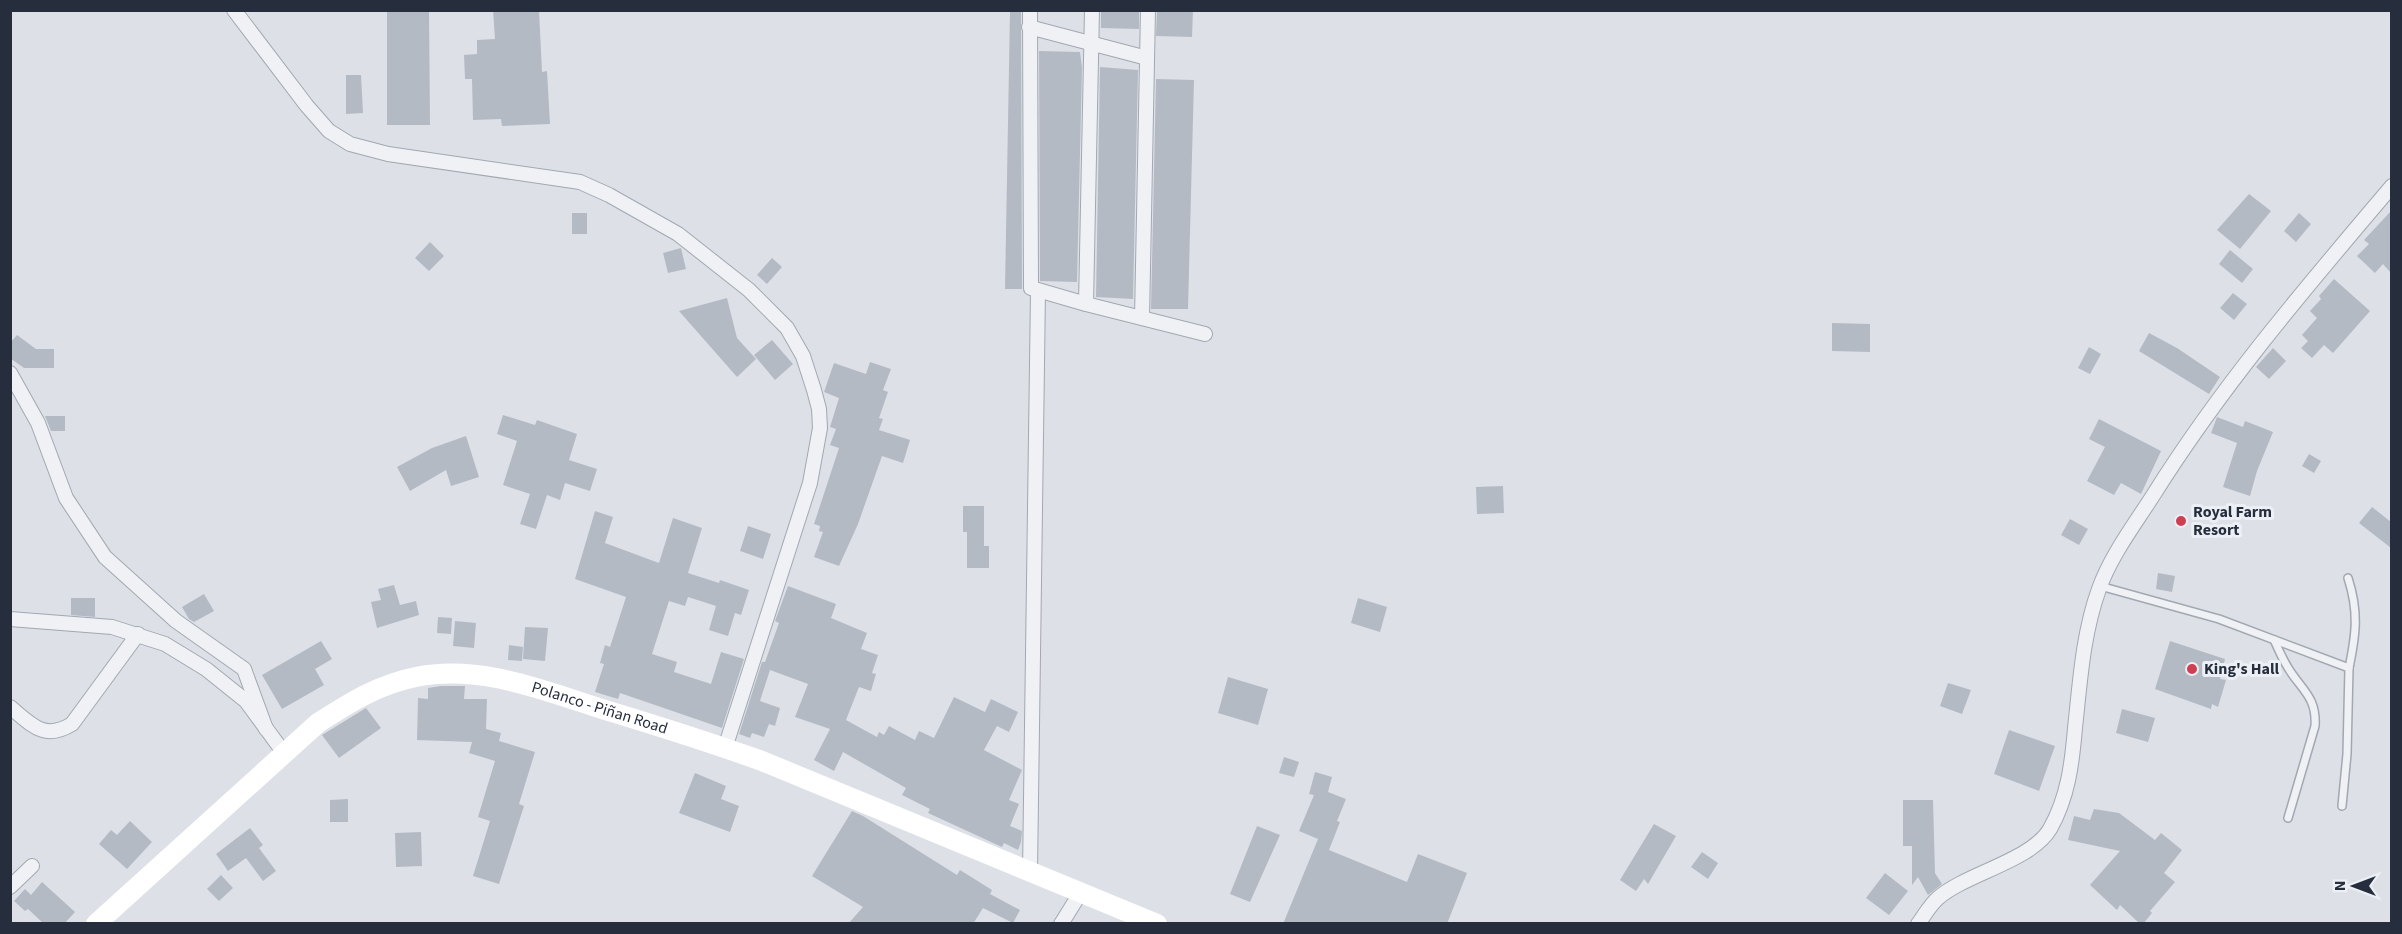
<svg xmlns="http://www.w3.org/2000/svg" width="2402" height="934" font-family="'Source Sans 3',sans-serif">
	<rect width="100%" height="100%" fill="#dde1e7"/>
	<g fill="#b4bac4">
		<path d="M387,10H429L430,125H387Z"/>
		<path d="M493,10H539L542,72L547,71L550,124L502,126L501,119L473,120L472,79H465L464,55L477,54V40L495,39Z"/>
		<path d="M1010,10H1021L1022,289H1005Z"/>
		<path d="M1101,10H1139V29L1101,28Z"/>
		<path d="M1157,10H1193L1192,37L1156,36Z"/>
		<path d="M1039,51L1080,52L1082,67L1077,282L1040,281Z"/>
		<path d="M1100,67L1138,70L1133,299L1096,297Z"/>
		<path d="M346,75H361L363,113L346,114Z"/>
		<path d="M1156,79L1194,80L1188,309H1151Z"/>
		<path d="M2249,194L2271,211L2240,249L2217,230Z"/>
		<path d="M2391,211V273L2383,264L2375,273L2357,256L2369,244L2364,240Z"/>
		<rect x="572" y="213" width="15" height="21"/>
		<path d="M2299,213L2311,224L2296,242L2284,231Z"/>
		<path d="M430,242L444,256L429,271L415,258Z"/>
		<path d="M681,248L686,269L668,273L663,253Z"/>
		<path d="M2230,250L2253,269L2242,283L2219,264Z"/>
		<path d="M772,258L782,267L767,284L757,275Z"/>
		<path d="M2334,279L2370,311L2333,353L2324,345L2312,358L2301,348L2308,341L2302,335L2317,318L2310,311L2321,299L2319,296Z"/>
		<path d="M2233,293L2247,304L2234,320L2220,308Z"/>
		<path d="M727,298L737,338L756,359L737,377L679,311Z"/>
		<path d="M1832,323L1870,324V352L1832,351Z"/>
		<path d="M2149,333L2177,348L2220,377L2209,394L2139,351Z"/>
		<path d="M17,335L36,349H54V368H24L10,358V343Z"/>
		<path d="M772,340L793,364L775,380L754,355Z"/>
		<path d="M2089,347L2101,354L2090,374L2078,368Z"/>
		<path d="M2273,348L2286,361L2269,379L2256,367Z"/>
		<path d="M870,362L891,369L883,390L888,392L879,418L883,419L879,430L910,440L903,463L882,456L858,524L839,566L814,557L823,532L819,531L820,526L814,524L839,448L830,445L836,429L830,427L839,398L824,392L834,363L866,374Z"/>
		<path d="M503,415L535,425L537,420L577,434L569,460L597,469L590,491L565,483L560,500L547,495L536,529L520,524L530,494L503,485L517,441L497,434Z"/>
		<path d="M45,416H65V431H51Z"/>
		<path d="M2217,417L2243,427L2245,421L2273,432L2257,471L2250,496L2223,487L2237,443L2211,433Z"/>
		<path d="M2099,419L2161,451L2141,494L2121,483L2114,495L2087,481L2105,447L2089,439Z"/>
		<path d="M466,436L479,477L451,486L446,470L410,491L397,467L432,448Z"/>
		<path d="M2309,454L2321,461L2314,473L2302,466Z"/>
		<path d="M1503,486L1504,513L1477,514L1476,487Z"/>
		<path d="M963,506H984V546H989V568H967V532H963Z"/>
		<path d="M2372,507L2391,522V548L2359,523Z"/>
		<path d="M595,511L613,517L605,543L659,563L673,518L702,528L688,573L719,583L720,580L749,590L741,615L735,613L728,636L709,630L716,606L688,597L685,606L669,601L652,654L677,662L674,672L711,684L721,652L744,659L722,728L620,693L618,699L595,692L604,664L600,663L605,645L610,647L626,597L575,579Z"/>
		<path d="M2070,519L2088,529L2079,545L2061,535Z"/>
		<path d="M748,526L771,534L763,559L740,551Z"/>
		<path d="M2158,573L2175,576L2172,592L2156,589Z"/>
		<path d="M394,585L400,605L416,601L419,615L377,628L371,602L381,600L378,589Z"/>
		<path d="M788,586L836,604L831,618L867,633L861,649L878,655L872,673L876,674L871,691L859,687L846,720L877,737L879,732L884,735L889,726L915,740L919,731L934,738L954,697L985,712L991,699L1018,712L1009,732L997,726L984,750L1022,770L1009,800L1019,804L1010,826L1022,831L1021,842L1018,850L1004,843L1002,847L928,813L930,809L902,795L906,788L843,752L834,771L814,760L830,729L795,717L808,684L770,670L760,701L780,708L775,726L769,724L764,737L752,733L750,738L739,734L762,662H765L779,623L775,621Z"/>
		<path d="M204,594L214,611L194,622L189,619L182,607Z"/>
		<path d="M71,598H95V617L71,615Z"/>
		<path d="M1358,598L1387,607L1380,632L1351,623Z"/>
		<path d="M438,617L452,618L451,634L437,633Z"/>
		<path d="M455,621L476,623L474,648L453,646Z"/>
		<path d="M525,627L548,628L545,661L523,659Z"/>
		<path d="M321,641L332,659L315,669L324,685L282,709L262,675Z"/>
		<path d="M2170,641L2225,659L2220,679L2226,680L2218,707L2212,704L2211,709L2155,689Z"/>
		<path d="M509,645L523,647L522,661L508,660Z"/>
		<path d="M1228,677L1268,689L1258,725L1218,713Z"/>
		<path d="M1948,683L1971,690L1962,714L1940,706Z"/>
		<path d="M441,686H465L464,699H487L486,729L501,733L499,741L535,752L519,804L524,806L499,884L473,876L490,821L478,817L495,761L469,753L472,742L417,740L418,698L428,699V688Z"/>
		<path d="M366,708L381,728L339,758L322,735Z"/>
		<path d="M2122,709L2155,718L2148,742L2116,733Z"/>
		<path d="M2009,730L2055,746L2039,791L1994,774Z"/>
		<path d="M1284,757L1299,762L1294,777L1279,773Z"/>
		<path d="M1315,772L1332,777L1328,792L1346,799L1337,821L1340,822L1329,850L1407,882L1418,854L1467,873L1447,924H1283L1318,839L1299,831L1314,795L1309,794Z"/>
		<path d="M695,773L726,786L721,799L739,806L730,832L679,813Z"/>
		<path d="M348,799V822H330V800Z"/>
		<path d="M1903,800H1933L1935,873L1942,884L1928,895L1918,877L1912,885V846H1903Z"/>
		<path d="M2094,809L2119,813L2155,840L2161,833L2182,850L2164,873L2175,882L2150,911L2152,913L2143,924H2140L2120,905L2117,910L2090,885L2120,851L2068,840L2074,816L2090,820Z"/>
		<path d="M852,811L863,816L957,875L960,870L992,890L990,894L1020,910L1013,923L983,908L973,924H848L863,907L812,876Z"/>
		<path d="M130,821L152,842L127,869L99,844L111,830L117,835Z"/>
		<path d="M1654,824L1676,836L1648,884L1644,879L1636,891L1620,880Z"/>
		<path d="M1257,826L1280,835L1250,902L1230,894Z"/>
		<path d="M250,828L263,845L259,848L276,871L263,881L246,858L228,871L216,854Z"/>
		<path d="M421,832L422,866L396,867L395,833Z"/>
		<path d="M1702,852L1718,863L1708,879L1691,867Z"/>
		<path d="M1885,873L1908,891L1889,915L1866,898Z"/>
		<path d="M221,875L233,888L219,901L207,889Z"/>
		<path d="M42,882L75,912L64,924H44L28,909L25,911L14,901L25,889L31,895Z"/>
	</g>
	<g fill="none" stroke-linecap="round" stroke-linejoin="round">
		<g stroke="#a2a8b1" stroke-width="10">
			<g id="service">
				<path d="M2348,578C2359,612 2356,634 2349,668"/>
				<path d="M2100,586L2219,619L2349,668L2347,754L2342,806"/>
				<path d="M2274,640C2278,648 2282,658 2287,666C2300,689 2317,696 2315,726L2288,818"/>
			</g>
		</g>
		<g stroke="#a2a8b1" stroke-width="16">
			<g id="minor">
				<path d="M234,10L307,106L329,131L350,144L388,154L580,182L609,195L678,234L749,290L787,328L803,356L814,390L819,409L820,428L810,483L725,748"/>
				<path d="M1030,10L1031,288L1086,304L1205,334"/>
				<path d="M1029,27L1147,58"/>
				<path d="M1086,304L1092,10"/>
				<path d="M1142,318L1148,10"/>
				<path d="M10,373L38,423L66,498L105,557L176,621L244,669L266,729"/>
				<path d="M10,619L112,627L165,644L206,669L246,701L284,753"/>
				<path d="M10,707C32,725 44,741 72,724L138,634"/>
				<path d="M1030,872L1038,291"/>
				<path d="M10,887L32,866"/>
				<path d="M1061,924L1081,892"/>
				<path d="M1918,924C1924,916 1930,905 1938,898C1967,873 2031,861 2050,829C2068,797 2072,764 2075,728C2080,682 2083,633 2099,589C2111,555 2135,524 2154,494C2223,384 2308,285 2392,186"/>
			</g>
		</g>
		<use href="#service" stroke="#eff1f5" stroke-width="7"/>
		<use href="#minor" stroke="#eff1f5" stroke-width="14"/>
		<path stroke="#fff" stroke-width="20" id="s1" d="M96,924L318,723C349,703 379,684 416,677C480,664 542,690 602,709C655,725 709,742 762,761L1157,924"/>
	</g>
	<g fill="#ce3f53" stroke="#ecf0f5" stroke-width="2">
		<circle cx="2181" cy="521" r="6"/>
		<circle cx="2192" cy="669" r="6"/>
	</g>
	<g text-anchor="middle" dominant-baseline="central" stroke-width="6" stroke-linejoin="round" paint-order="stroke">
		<g font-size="16" font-weight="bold" fill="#262e3d" stroke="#ecf0f5" text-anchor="start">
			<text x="2193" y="512">Royal Farm<tspan x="2193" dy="18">Resort</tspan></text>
			<text x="2204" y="669">King's Hall</text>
		</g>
		<g font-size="16" fill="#262e3d" stroke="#ecf0f5">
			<text stroke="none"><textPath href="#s1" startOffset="597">Polanco - Piñan Road</textPath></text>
		</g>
	</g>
	<rect width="2402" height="934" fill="none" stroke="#262e3d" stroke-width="24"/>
	<g transform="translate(2354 886) rotate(270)" stroke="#ecf0f5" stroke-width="4.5" paint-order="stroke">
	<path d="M0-4.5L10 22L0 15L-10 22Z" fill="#262e3d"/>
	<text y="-9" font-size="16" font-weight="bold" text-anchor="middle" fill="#262e3d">N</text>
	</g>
</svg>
